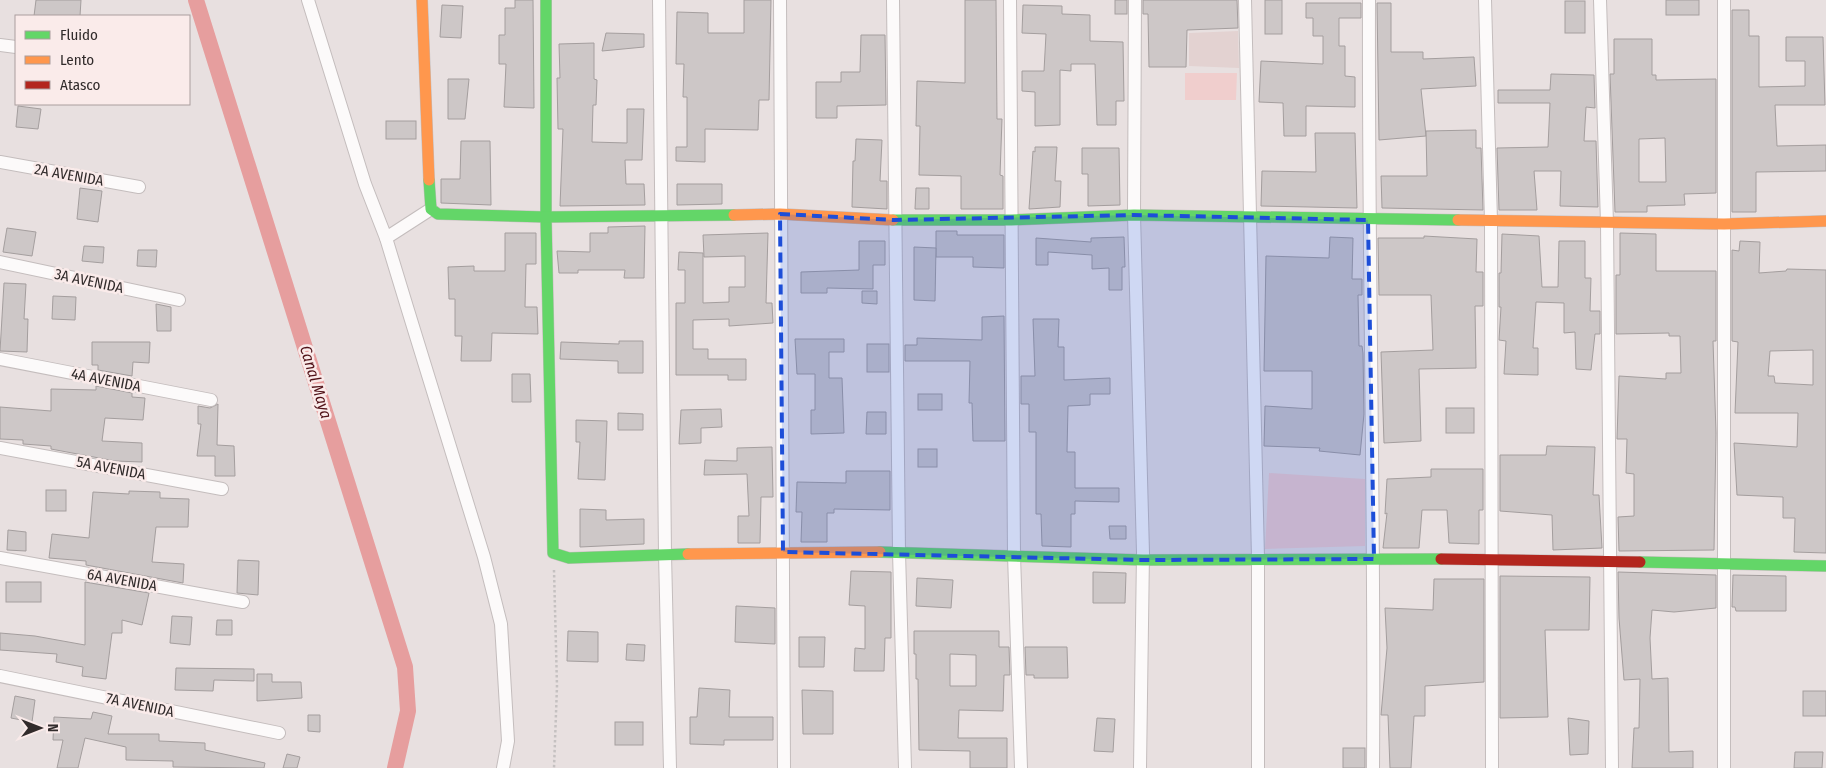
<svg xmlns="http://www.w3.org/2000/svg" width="1826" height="768" font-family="'Fira Sans Condensed',sans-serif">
	<rect width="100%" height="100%" fill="#e8e0e0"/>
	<path fill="#e3d2d1" d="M1238,31L1239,68L1189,66V33Z"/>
	<g fill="#f0cecd">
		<path d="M1185,73H1237L1236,100H1185Z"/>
		<path d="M1269,473L1365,479V546L1265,549Z"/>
	</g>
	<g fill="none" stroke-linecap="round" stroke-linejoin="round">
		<path stroke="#e69e9e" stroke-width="16" d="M196,0L405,667L408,711L395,768"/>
	</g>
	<g fill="#cdc7c7" stroke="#a49e9e" fill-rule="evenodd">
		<path d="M36,0H81L80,16H34Z"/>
		<path d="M515,0H533L534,108L504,107L506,64H499V35H505V8H515Z"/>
		<path d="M744,0H771L769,100H759L758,130L705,129V162L676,161V147H687V97H683L684,64H676L677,12L708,13V33H744Z"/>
		<path d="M965,0H996L997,119H1002L1000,175L1003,176V209H961V176L919,175L920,126H916L917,81L965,83Z"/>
		<rect x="1115" y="0" width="12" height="14"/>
		<path d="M1143,0H1237L1238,28L1187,30L1186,67H1149L1148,14H1143Z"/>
		<rect x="1265" y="0" width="17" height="34"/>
		<rect x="1666" y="0" width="33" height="15"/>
		<rect x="1565" y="1" width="20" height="32"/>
		<path d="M1306,3H1361V18H1339V46H1345V76L1355,77V107L1306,106V136H1284L1283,103L1259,102L1261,61L1323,64V36H1313V18H1306Z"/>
		<path d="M1377,3H1391V52H1423V59L1474,57L1476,86L1421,89L1426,136L1379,140Z"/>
		<path d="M442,5L463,6L461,38L440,37Z"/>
		<path d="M1023,5L1062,6V14L1090,15V41L1123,42L1124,101H1116V125H1097L1095,64H1071V71L1060,70V125L1035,126V92L1022,91V71H1044L1046,34L1022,33Z"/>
		<path d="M1732,10H1749V36H1759V87L1805,86V61H1786V37H1823L1825,105H1775L1777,146L1826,145V171L1756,172V212H1732Z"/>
		<path d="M606,33L644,34V47L602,51Z"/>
		<path d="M861,35H885L886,105L837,106V118H816V82H841V72H860Z"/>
		<path d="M1614,39H1652V75H1656V80L1716,79V193L1684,194L1685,205L1647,206V212H1615L1610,74H1614ZM1665,138L1666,182H1639V139Z"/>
		<path d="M594,43V79L597,80L596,105H593L592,142L627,143V109H644L642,160H625L626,184H644L645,205L560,206L563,129H558L557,78H560L559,44Z"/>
		<path d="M1551,74L1594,75L1595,108L1586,107L1584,141H1596L1598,207L1560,206L1561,171H1534L1537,210H1499L1497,148L1548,147L1550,103H1498V90H1550Z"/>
		<path d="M448,79H469L465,119H448Z"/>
		<path d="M18,106L41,109L38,129L16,127Z"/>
		<rect x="386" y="121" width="30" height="18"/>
		<path d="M1476,130V148H1481L1483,210L1382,208L1381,176H1427L1426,131Z"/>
		<path d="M1315,133H1355L1357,208L1261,206L1262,171L1316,172Z"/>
		<path d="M856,139L882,140L880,181H887V209L852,207L853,161H855Z"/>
		<path d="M461,141H490L491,205L441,203V179H460Z"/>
		<path d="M1035,147H1057L1055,181H1061L1060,207L1029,209L1033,151L1035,152Z"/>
		<path d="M1082,148H1119L1120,205L1088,206V174H1082Z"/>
		<path d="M677,184H722V204L677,205Z"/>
		<path d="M80,188L102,191L98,222L77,219Z"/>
		<path d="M916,188H929V209H915Z"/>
		<path d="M645,226L644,278H624L625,270H578V273H559L557,251L590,252V233H608V227Z"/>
		<path d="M7,228L36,232L32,256L3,252Z"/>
		<path d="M936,231H957V235H1004V268L973,267V257H936Z"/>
		<path d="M505,233H536V264H526L525,307H537L538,334L492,333L491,361H461L462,336H455V299H449L448,267L474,266V271H505Z"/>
		<path d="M768,233L766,303H772L773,323L729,326V319L693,320V349H708V359H746V380H728V375H676V303H685V270H678L679,252L703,253V303L729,302V287H745V256L704,257L703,235Z"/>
		<path d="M1620,233L1656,234V271H1716V341H1713L1716,433L1714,550L1619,551L1618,517L1634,516V474L1626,473L1627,439H1617L1619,376L1666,379V373H1681L1680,336H1669V333L1616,334V275H1620Z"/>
		<path d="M1502,234L1539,236L1542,287H1558L1559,241H1585V278H1591L1590,311H1600V334H1595L1591,370L1576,369L1575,332L1564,333V303L1536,302L1533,348H1538V375L1504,374L1506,341L1499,340L1501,307H1499V273H1501Z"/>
		<path d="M1424,236L1477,239L1476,272H1483V306H1475L1476,368L1419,369L1421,441L1384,443L1381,352L1433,350L1431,295H1379L1378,238H1424Z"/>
		<path d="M1124,237L1125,267H1122V290H1109V268L1092,269V255L1048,252V265H1036V238L1091,242V238Z"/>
		<path d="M1330,237L1353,238L1352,279H1362V295H1358L1359,346H1362L1363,353L1364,414L1360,455L1319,451L1320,448L1264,446L1265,406L1312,409V371H1264L1266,256L1329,258Z"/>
		<path d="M859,241H885V265H873V289L827,288V293H801V272L859,270Z"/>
		<path d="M1740,241L1760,242L1759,273L1786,271L1787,269L1826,270V553L1794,552L1795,518H1783V497L1737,495L1734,443L1797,447L1798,413H1735L1738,342L1732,341V250L1739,251ZM1813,350V385L1775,383L1774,376H1768L1770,351Z"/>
		<path d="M84,246L104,247L103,263L82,261Z"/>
		<path d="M914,247L936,248L935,301L914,300Z"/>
		<path d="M138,250H157L156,267L137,266Z"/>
		<path d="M4,283L26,284L24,319H28L27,352L0,351Z"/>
		<path d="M862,291H877V304L862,303Z"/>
		<path d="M53,296L76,297L75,320L52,319Z"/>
		<path d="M156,304L171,307V331H157Z"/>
		<path d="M1004,316L1005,441H973L972,403H969L970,361H905V345H917V338L982,340V317Z"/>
		<path d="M1033,319H1059L1058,347H1064V380L1110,378V394H1090V405L1068,406L1067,452H1075V488H1119V502L1075,501V514H1071V547L1042,546L1041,514H1036V432H1029V404H1021V376H1035Z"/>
		<path d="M795,339H844V352H829V378H842L844,433L811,434V410H815V374H797Z"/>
		<path d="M619,341H643V373H618V361L560,359L561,342L619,344Z"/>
		<path d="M92,342H150L149,363L133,362L132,376L98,370V365H92Z"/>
		<rect x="867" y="344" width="22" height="28"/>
		<path d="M512,374H530L531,402H512Z"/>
		<path d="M96,386L132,393V397L145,398L143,420L105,418L102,441L142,443V462L115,461L51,449V446L23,444V440L0,439V407L51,411V389L96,390Z"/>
		<rect x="918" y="394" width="24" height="16"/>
		<path d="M218,404L217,445L234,446L235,476H215V456H197L201,424H198V406L210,408Z"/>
		<rect x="1446" y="408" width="28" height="25"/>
		<path d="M721,409L722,427L701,428V443L679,444L681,410Z"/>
		<path d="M867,412H886V434H866Z"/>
		<path d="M618,413L643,414V430H618Z"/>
		<path d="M576,420L607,421L605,480L578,479L580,442H576Z"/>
		<path d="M1547,446L1595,447L1593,495H1599L1602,548L1553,550L1552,515L1500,511V455H1546Z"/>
		<path d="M772,447L773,497H761L760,543H738V516H749L747,474L704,475L705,460L737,461V448Z"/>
		<rect x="918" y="449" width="19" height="18"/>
		<path d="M1431,469H1483V510H1479V544L1449,543L1447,510H1422L1419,548H1383L1387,513L1385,514L1387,479L1431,477Z"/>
		<path d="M846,471H890V510L834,509V513H827V542H801L802,512H796L797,482L846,483Z"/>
		<rect x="46" y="490" width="20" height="21"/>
		<path d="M129,491L160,492V498L189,499L188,527H156L152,562L184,564L183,583L86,565V561L49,558L52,534L89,538L93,492L129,494Z"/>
		<path d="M580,509L606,510V520L644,519V544L580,547Z"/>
		<path d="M1109,526H1126V539H1110Z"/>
		<path d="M8,530L26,532V551L7,550Z"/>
		<path d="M238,560L259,561L258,595L237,593Z"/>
		<path d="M851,571L891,572V638H885L884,671H854L855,648L865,649V606L849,605Z"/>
		<path d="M1093,572L1126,573L1125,603H1093Z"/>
		<path d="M1618,572L1716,575V608L1674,612L1652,610L1650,638L1652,679L1668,678L1669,752L1693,751V768H1632L1634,728H1639L1640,679L1624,680L1619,618Z"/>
		<path d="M1733,575L1786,576V611H1736L1735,607H1732Z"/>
		<path d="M1500,576L1590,577L1589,630H1545L1548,717L1500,718Z"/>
		<path d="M917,578L953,580L951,608L916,606Z"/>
		<path d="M1434,579H1484V682L1425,686V716H1414L1411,768H1390L1388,715H1381L1387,648L1385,608L1433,610Z"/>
		<rect x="6" y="582" width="35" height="20"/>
		<path d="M85,582L149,593L142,625L122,620V633H112L106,679L82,676L83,667L56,662L57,654L0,650V633L35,636L85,645Z"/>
		<path d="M736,606L775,608V644L735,642Z"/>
		<path d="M172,616L192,617L190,645L170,643Z"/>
		<path d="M217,620H232V635H216Z"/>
		<path d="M568,631L598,632V662L567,661Z"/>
		<path d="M914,631H999V647H1009L1010,675H1004L1003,711L959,710L958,738H1007V768H970V751L919,750L918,679H916V654H914ZM950,654L976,655V686H950Z"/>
		<path d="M799,637H825L824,667H799Z"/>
		<path d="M627,644L645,645L644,661L626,660Z"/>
		<path d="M1025,647H1067L1068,678H1034V675H1026Z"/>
		<path d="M176,668L254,669V681L214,680L213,691L175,690Z"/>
		<path d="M257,674H272V682H301L302,698L257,701Z"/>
		<path d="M699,688L730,690L729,717H773V740H724V745L690,744V717H697Z"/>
		<path d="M802,690L833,691V734H803Z"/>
		<rect x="1803" y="691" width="23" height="25"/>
		<path d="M15,696L35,700L32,722L11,718Z"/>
		<path d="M93,712L112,716L108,734H159V741L205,743V750L265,763L264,768L173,767V761L126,760V747L85,738L78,768H57L63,740H53L54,717L91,719Z"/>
		<path d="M308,715H320V732L308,731Z"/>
		<path d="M1097,718L1115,719L1113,752L1094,751Z"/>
		<path d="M1568,718L1589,721L1588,754L1570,755Z"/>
		<rect x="615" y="722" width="28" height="23"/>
		<rect x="1343" y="748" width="22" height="20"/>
		<path d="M1795,752H1823L1822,768H1794Z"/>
		<path d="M287,754L300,757L297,768H283Z"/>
	</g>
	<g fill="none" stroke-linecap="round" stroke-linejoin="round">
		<g stroke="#c4bdbd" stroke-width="14">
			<g id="street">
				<path d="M308,0L365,184L386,238L407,307L484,557L501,624L508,741L503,768"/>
				<path d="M659,0L665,554L670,768"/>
				<path d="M780,0L784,768"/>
				<path d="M893,0L899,552L905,768"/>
				<path d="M1010,0L1014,555L1021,768"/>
				<path d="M1135,0L1134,215L1143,553L1140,768"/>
				<path d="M1245,0L1258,558V768"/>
				<path d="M1369,0C1368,256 1375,512 1373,768"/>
				<path d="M1485,0L1491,221L1492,768"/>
				<path d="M1600,0L1607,223L1612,768"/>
				<path d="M1724,0V768"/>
				<path d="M0,45L16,47"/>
				<path d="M0,162L139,187"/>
				<path d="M386,238L431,209"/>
				<path d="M0,262L179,300"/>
				<path d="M0,359L211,400"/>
				<path d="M0,448L222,489"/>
				<path d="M0,558L243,602"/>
				<path d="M0,676L279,733"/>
			</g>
		</g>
		<g stroke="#c4bdbd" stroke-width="12">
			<g id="fast">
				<path d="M546,0V217L553,553L569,558L688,554"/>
				<path d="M429,180L431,209L438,214L546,217L734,215"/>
				<path d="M893,220H1011L1134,215L1458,220"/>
				<path d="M880,552L1143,560L1441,559"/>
				<path d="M1640,562L1826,566"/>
			</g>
		</g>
		<g stroke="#c4bdbd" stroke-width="12">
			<g id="slow">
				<path d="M422,0L429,180"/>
				<path d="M734,215L780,214L893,220"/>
				<path d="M1458,220L1724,224L1826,221"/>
				<path d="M688,554L880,552"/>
			</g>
		</g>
		<g stroke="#c4bdbd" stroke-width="12">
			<path id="jam" d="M1441,559L1640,562"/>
		</g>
		<path stroke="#c5c1c1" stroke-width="2.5" stroke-dasharray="2.5 2.5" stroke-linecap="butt" d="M554,570L557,686L554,768"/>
		<use href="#street" stroke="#fcfafa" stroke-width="12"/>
		<use href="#fast" stroke="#63d668" stroke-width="11"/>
		<use href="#slow" stroke="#ff974d" stroke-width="11"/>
		<use href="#jam" stroke="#b3261e" stroke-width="11"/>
	</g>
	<path fill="#1d4ed8" fill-opacity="0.2" stroke="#1d4ed8" stroke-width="4" stroke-dasharray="10 6" stroke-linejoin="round" d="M780,214L894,220L1134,215L1368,220L1374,559L1143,560L783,552Z"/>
	<g text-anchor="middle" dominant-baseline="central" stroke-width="5" stroke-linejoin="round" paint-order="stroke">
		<g font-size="15" fill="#312b2b" stroke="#faebea">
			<text transform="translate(69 175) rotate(10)">2A AVENIDA</text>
			<text transform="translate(89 281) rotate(12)">3A AVENIDA</text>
			<text transform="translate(106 380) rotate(11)">4A AVENIDA</text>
			<text transform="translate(111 468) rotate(11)">5A AVENIDA</text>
			<text transform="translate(122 580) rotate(10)">6A AVENIDA</text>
			<text transform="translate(140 705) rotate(12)">7A AVENIDA</text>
		</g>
		<g font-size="16" font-style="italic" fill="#511218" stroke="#faebea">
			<text transform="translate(316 382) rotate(73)">Canal Maya</text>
		</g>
	</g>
	<rect x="15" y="15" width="175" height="90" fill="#faebea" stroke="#aa9e9e"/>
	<rect x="25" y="31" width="25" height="8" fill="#63d668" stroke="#aa9e9e"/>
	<text x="60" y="40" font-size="15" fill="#312b2b">Fluido</text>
	<rect x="25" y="56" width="25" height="8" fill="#ff974d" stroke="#aa9e9e"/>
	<text x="60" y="65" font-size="15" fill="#312b2b">Lento</text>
	<rect x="25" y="81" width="25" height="8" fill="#b3261e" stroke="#aa9e9e"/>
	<text x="60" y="90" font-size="15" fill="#312b2b">Atasco</text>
	<g transform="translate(40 728) rotate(90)" stroke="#faebea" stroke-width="4" paint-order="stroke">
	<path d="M0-4L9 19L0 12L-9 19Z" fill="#312b2b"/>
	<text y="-8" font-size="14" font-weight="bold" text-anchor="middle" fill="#312b2b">N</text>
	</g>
</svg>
